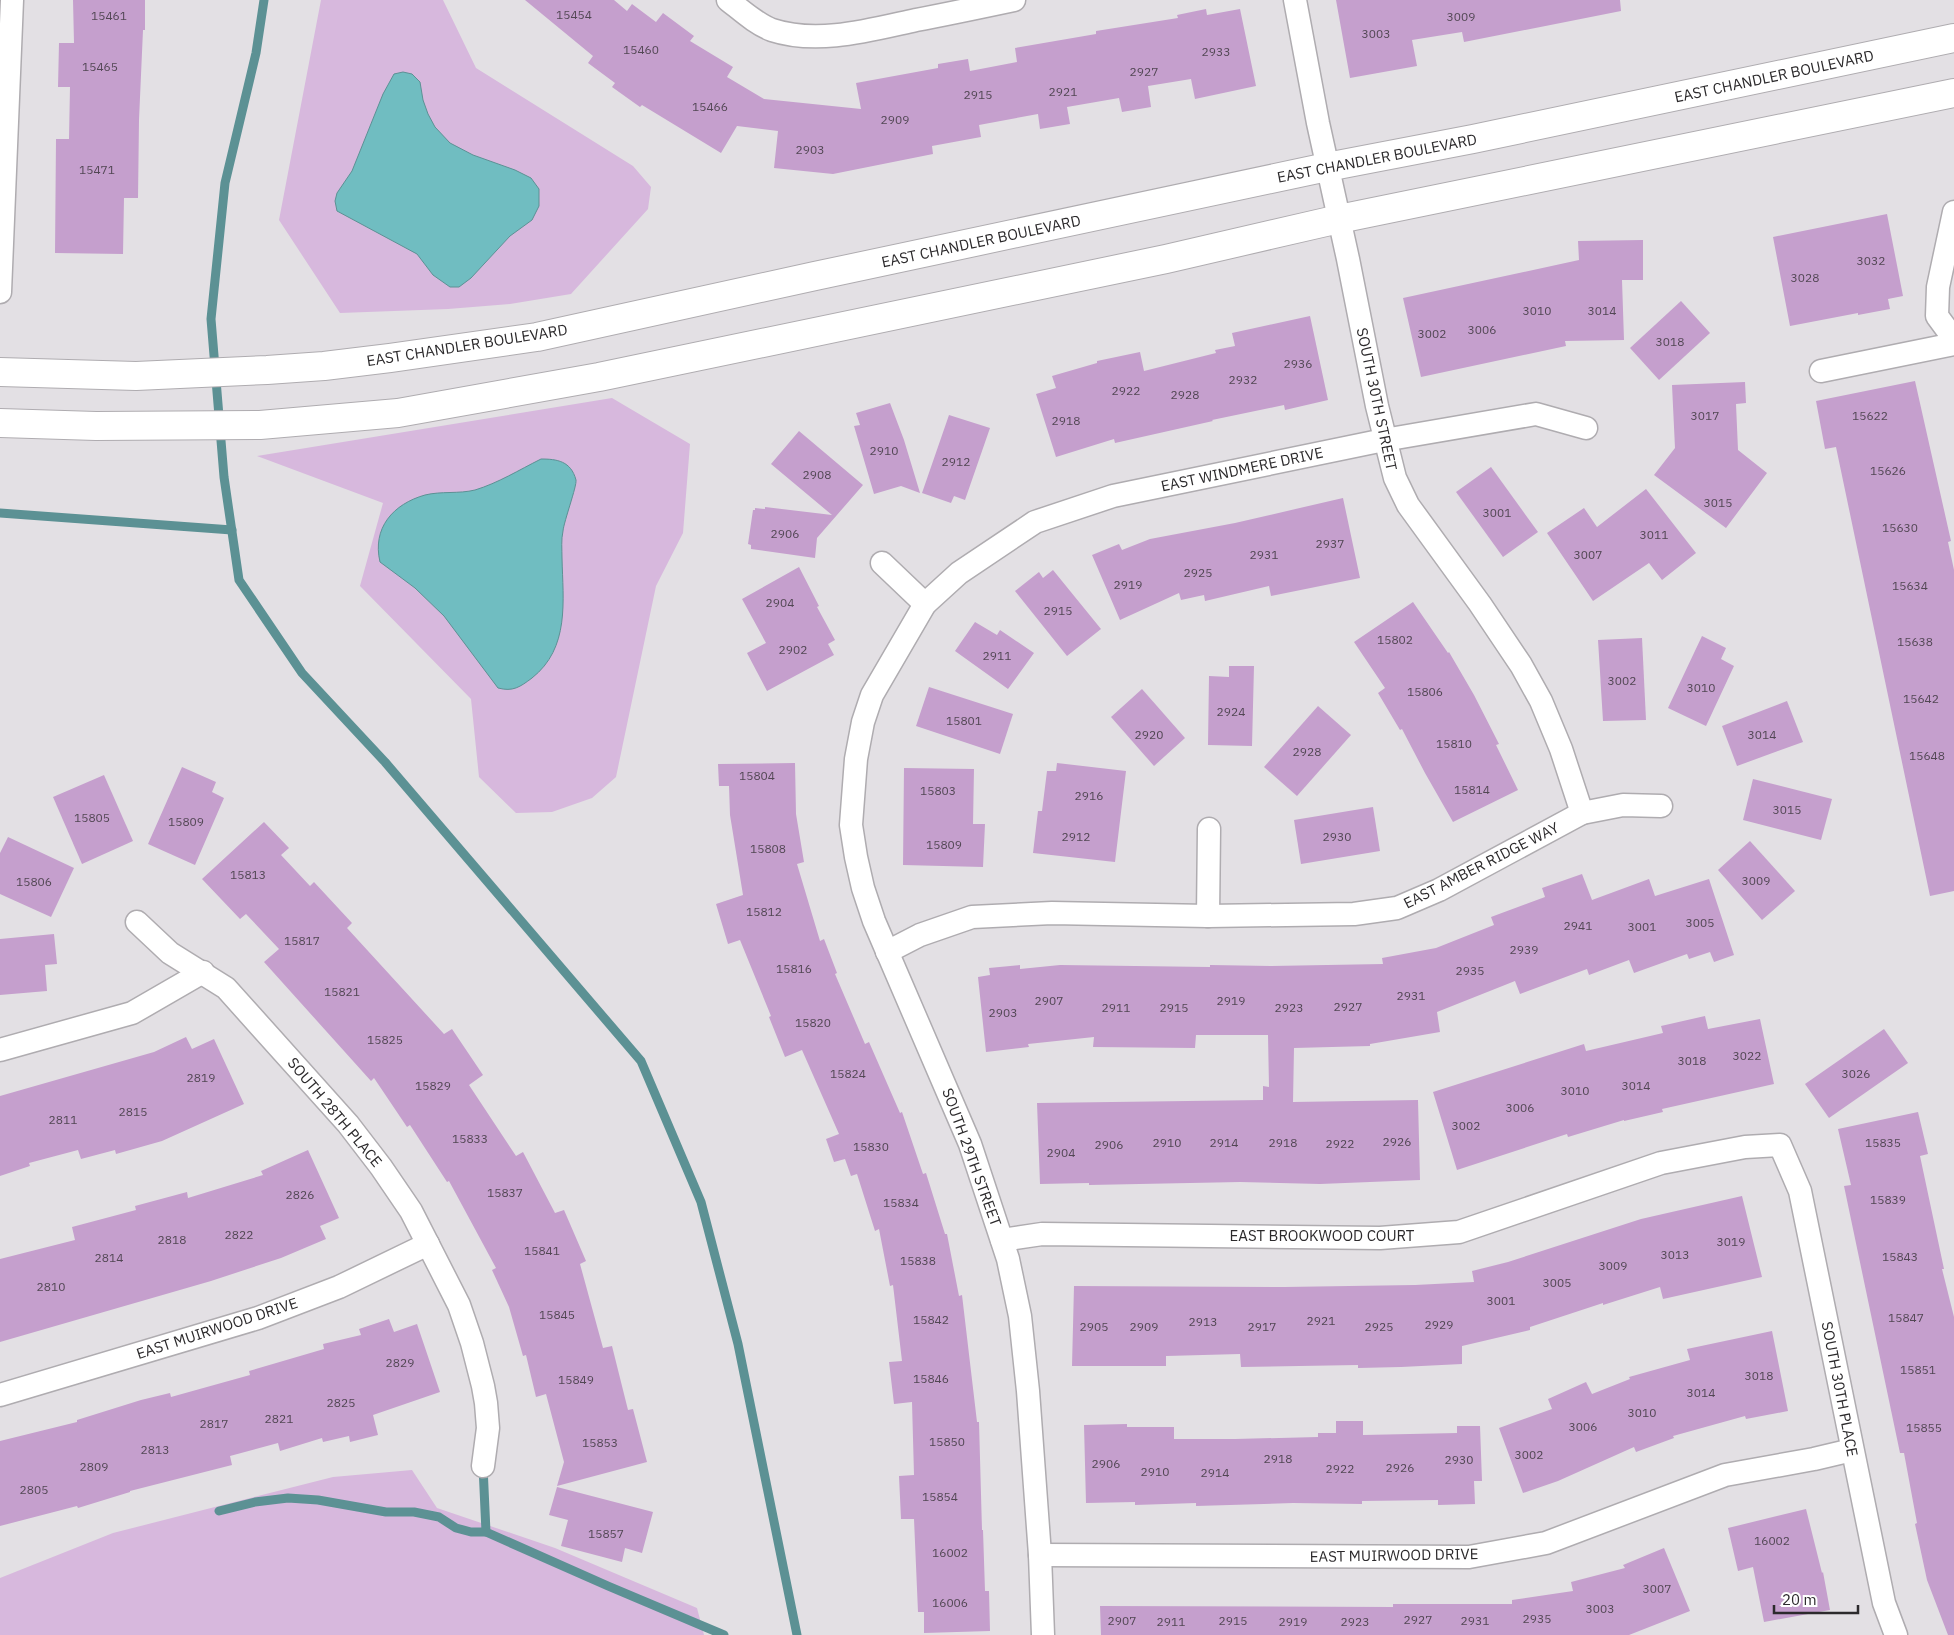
<svg xmlns="http://www.w3.org/2000/svg" width="1954" height="1635" font-family="'IBM Plex Sans',sans-serif">
	<rect width="100%" height="100%" fill="#e3e0e4"/>
	<g fill="#d7b8dd">
		<path d="M321,0H443L476,68L633,166L651,187L648,209L571,294L510,304L448,309L340,313L279,220Z"/>
		<path d="M612,398L690,444L683,533L656,586L616,777L592,798L552,812L516,813L479,777L471,699L360,586L383,503L257,456Z"/>
		<path d="M412,1470L437,1508L555,1548L697,1608L704,1635H0V1578L113,1533L333,1477Z"/>
	</g>
	<g fill="#70bdc1" stroke="#5c9194">
		<path d="M403,72L412,74L420,82L423,100L428,114L435,127L450,143L473,155L515,170L531,178L539,189V206L532,220L510,236L471,278L459,287H450L433,275L417,254L337,211L335,201L337,193L352,171L383,94L394,74Z"/>
		<path d="M541,459C557,459 571,461 576,480C577,486 564,521 563,531C561,540 562,549 562,558C563,601 570,648 532,678C520,687 513,692 498,688L444,616L415,588L380,562C372,528 393,504 425,495C441,491 459,494 475,490C498,483 519,470 541,459Z"/>
	</g>
	<g fill="none" stroke-linecap="round" stroke-linejoin="round">
		<g stroke="#5c9194" stroke-width="9">
			<path d="M264,0L256,53L225,183L211,319L224,477L239,580L302,673L385,762L641,1061L701,1202L738,1344L797,1635"/>
			<path d="M0,513L232,530"/>
			<path d="M483,1466L486,1532L608,1586L724,1635"/>
			<path d="M219,1511L255,1502L288,1498L318,1500L386,1512H414L439,1517L456,1528L471,1532H486"/>
		</g>
	</g>
	<g fill="#c59fcd">
		<path d="M73,0H145V30H143L139,120L138,198H124L123,254L55,253L56,139H69L70,87H58L59,43H74Z"/>
		<path d="M525,0H614L627,11L632,4L656,22L663,13L694,36L690,41L733,67L727,77L764,99L861,109L856,83L938,68V64L968,59L970,71L1017,62L1015,48L1096,34V31L1178,18L1177,15L1206,9L1207,15L1240,9L1256,86L1195,99L1191,79L1148,86L1151,107L1122,112L1119,98L1067,107L1070,124L1040,129L1038,114L979,125L981,137L932,146L933,154L833,174L774,168L778,131L737,126L721,153L642,105L640,107L612,87L615,83L588,63L593,56Z"/>
		<path d="M1336,0H1620L1621,11L1464,42L1462,32L1412,40L1417,66L1350,78Z"/>
		<path d="M1887,214L1903,296L1888,299L1890,309L1858,315V313L1790,326L1773,237Z"/>
		<path d="M1643,240V280H1622L1624,340L1565,341L1566,346L1421,377L1403,298L1579,260L1578,241Z"/>
		<path d="M1681,301L1710,333L1659,380L1630,348Z"/>
		<path d="M1310,316L1328,400L1285,410L1284,405L1212,420L1213,421L1115,443L1114,439L1056,457L1036,394L1056,388L1052,376L1097,363V361L1140,352L1144,371L1216,353L1215,350L1235,346L1232,333Z"/>
		<path d="M1915,381L1951,541L1948,542L1954,570V891L1930,896L1836,447L1825,449L1816,401Z"/>
		<path d="M1745,382L1746,403L1736,404L1738,450L1767,473L1726,528L1654,475L1675,448L1672,385Z"/>
		<path d="M890,403L904,440L920,493L901,486L874,494L854,426L860,425L856,413Z"/>
		<path d="M949,415L990,428L965,500L954,496L951,503L922,493Z"/>
		<path d="M799,431L863,485L817,538L815,558L751,549V545L748,544L753,510H755V508L765,509V507L832,515L771,464Z"/>
		<path d="M1491,467L1538,532L1503,557L1456,492Z"/>
		<path d="M1646,489L1696,553L1662,580L1649,563L1593,601L1547,533L1584,508L1597,527Z"/>
		<path d="M1343,498L1360,578L1271,596L1269,586L1205,601L1204,595L1181,600L1179,593L1120,620L1092,555L1119,544L1122,550L1150,539L1235,523Z"/>
		<path d="M799,567L819,606L817,607L835,640L828,644L834,655L767,691L747,653L766,643L742,599Z"/>
		<path d="M1053,570L1101,629L1067,656L1015,591L1039,572L1043,578Z"/>
		<path d="M1413,602L1448,653L1449,652L1474,695L1499,744L1496,745L1518,790L1453,822L1425,773L1402,729L1400,730L1378,693L1385,688L1354,642Z"/>
		<path d="M975,622L997,635L1000,630L1034,653L1008,689L955,651Z"/>
		<path d="M1702,636L1726,648L1721,659L1734,666L1706,726L1668,708Z"/>
		<path d="M1642,638L1646,720L1603,721L1598,640Z"/>
		<path d="M1229,666H1254L1252,746L1208,745L1209,676L1229,677Z"/>
		<path d="M929,687L1013,714L1000,754L916,726Z"/>
		<path d="M1142,689L1185,738L1154,766L1111,717Z"/>
		<path d="M1787,701L1803,742L1737,766L1722,726Z"/>
		<path d="M1318,706L1351,735L1297,796L1264,767Z"/>
		<path d="M795,763L796,814L804,862L797,864L820,941L824,939L837,973L835,974L865,1044L869,1042L900,1113L902,1112L923,1174L926,1173L945,1234H947L959,1296L962,1295L977,1422H979L982,1530H983L985,1591H989L990,1631L924,1633V1612H918L914,1519H901L899,1476L914,1475L912,1402L894,1404L889,1362L902,1361L893,1285L890,1286L879,1229L875,1231L857,1174L851,1176L845,1159L834,1162L826,1139L839,1134L802,1050L785,1057L769,1017L771,1016L740,940L728,944L716,904L743,895L730,815L729,786H719L718,764Z"/>
		<path d="M1057,763L1126,771L1115,862L1033,853L1038,811H1042L1047,771H1056Z"/>
		<path d="M182,767L216,782L212,792L224,798L195,865L148,844Z"/>
		<path d="M904,768L974,769L973,824H985L983,867L903,865Z"/>
		<path d="M104,775L133,841L82,864L53,797Z"/>
		<path d="M1753,779L1832,799L1821,840L1743,820Z"/>
		<path d="M1373,807L1380,851L1301,864L1294,820Z"/>
		<path d="M264,822L289,848L281,855L310,886L314,882L352,923L347,928L444,1034L452,1029L483,1075L469,1085L516,1156L523,1152L555,1213L564,1210L586,1261L580,1264L603,1348L612,1346L628,1410L633,1409L647,1462L557,1486L564,1462L546,1394L536,1397L526,1355L523,1356L509,1307L492,1270L496,1268L449,1181L447,1182L410,1125L407,1127L374,1078L371,1081L264,962L279,949L246,914L240,919L202,879Z"/>
		<path d="M8,837L74,868L51,917L0,894V853Z"/>
		<path d="M1750,841L1795,891L1762,920L1718,870Z"/>
		<path d="M1582,874L1592,900L1649,879L1655,896L1709,879L1734,955L1714,962L1710,952L1689,959L1687,954L1634,973L1629,960L1589,975L1587,969L1520,994L1515,981L1437,1012L1440,1032L1370,1044V1046L1294,1048L1293,1102L1418,1100L1420,1180L1320,1184L1240,1182L1089,1185V1183L1040,1184L1037,1103L1263,1100V1086L1269,1087L1268,1035H1196L1195,1048L1093,1047L1094,1037L1028,1044L1029,1047L986,1052L978,977L990,975L989,968L1020,965V969L1060,965L1210,967V965L1271,966L1383,964L1382,958L1436,948L1494,925L1491,917L1545,897L1542,888Z"/>
		<path d="M54,934L57,964L45,965L47,991L0,995V939Z"/>
		<path d="M1705,1016L1708,1029L1760,1019L1774,1084L1662,1109L1663,1112L1624,1121V1120L1568,1137L1567,1134L1457,1170L1433,1092L1584,1044L1586,1051L1663,1033L1661,1026Z"/>
		<path d="M1884,1029L1908,1063L1829,1118L1805,1084Z"/>
		<path d="M186,1037L192,1049L214,1039L244,1104L162,1141L116,1154L115,1150L81,1159L78,1150L29,1163L30,1166L0,1176V1096L154,1052Z"/>
		<path d="M1918,1112L1928,1154L1920,1156L1944,1269H1942L1954,1317V1635H1948L1927,1580L1915,1524L1917,1523L1904,1453H1900L1844,1186L1851,1185L1838,1129Z"/>
		<path d="M308,1150L339,1218L320,1226L326,1239L281,1258L211,1281L0,1342V1259L75,1240L72,1227L136,1210L135,1206L187,1192L188,1198L263,1175L261,1171Z"/>
		<path d="M1742,1196L1762,1277L1663,1299L1660,1287L1603,1305V1303L1530,1327V1330L1462,1346V1364L1401,1367L1358,1368V1365L1241,1367L1240,1354L1166,1356V1366H1072L1074,1286L1284,1287L1415,1285L1474,1282L1472,1271L1508,1262L1641,1219Z"/>
		<path d="M389,1319L394,1332L417,1324L440,1392L373,1415L378,1435L350,1442L349,1436L323,1442L322,1438L280,1451L278,1443L230,1456L232,1465L130,1491V1492L78,1508L77,1506L0,1526V1441L77,1422V1420L141,1400L170,1393L171,1397L250,1375L249,1371L324,1349L323,1344L361,1335L359,1329Z"/>
		<path d="M1772,1331L1788,1411L1746,1419L1745,1416L1673,1436L1674,1438L1636,1452L1634,1447L1558,1481L1523,1493L1499,1428L1552,1409L1548,1399L1586,1382L1592,1394L1630,1379L1629,1377L1690,1360L1687,1349Z"/>
		<path d="M1336,1421H1363V1435L1457,1433V1426H1480L1482,1481H1474L1475,1504L1438,1505V1500L1362,1501V1504L1293,1503L1196,1506V1503L1135,1505V1502L1086,1503L1084,1425L1127,1424V1427H1174V1439H1235L1318,1437V1433H1336Z"/>
		<path d="M557,1487L653,1512L642,1553L625,1548L622,1562L561,1546L568,1520L549,1515Z"/>
		<path d="M1806,1509L1822,1573L1823,1572L1830,1610L1764,1622L1753,1567L1738,1571L1728,1528Z"/>
		<path d="M1664,1548L1690,1611L1629,1635H1101L1100,1606L1393,1607V1604H1512V1600L1573,1591L1571,1582L1625,1568L1623,1565Z"/>
	</g>
	<g fill="none" stroke-linecap="round" stroke-linejoin="round">
		<g stroke="#afacb0" stroke-width="25">
			<g id="street">
				<path d="M728,0C741,10 756,24 772,30C818,45 870,30 916,20C948,14 981,7 1014,0"/>
				<path d="M1295,0L1318,123L1348,259L1377,406L1395,478L1408,505L1480,604L1521,665L1541,701L1561,749L1582,813"/>
				<path d="M1954,212L1938,287L1937,316L1954,339"/>
				<path d="M0,292L12,0"/>
				<path d="M1821,371L1954,344"/>
				<path d="M882,563L925,604"/>
				<path d="M1208,916L1209,829"/>
				<path d="M137,922L170,953L226,988L348,1124L381,1167L411,1211L459,1305L472,1343L483,1386L486,1403L488,1428L483,1466"/>
				<path d="M887,952L920,935L972,917L1052,913L1208,916L1354,914L1397,908L1439,890L1582,813L1623,805L1661,806"/>
				<path d="M0,1050L132,1013L203,972"/>
				<path d="M1002,1240L1042,1234L1380,1238L1459,1232L1661,1163L1745,1147L1780,1145L1800,1191L1884,1603L1896,1635"/>
				<path d="M0,1395L258,1318L339,1287L428,1244"/>
				<path d="M1040,1555L1469,1557L1546,1543L1725,1475L1814,1459L1852,1450"/>
				<path d="M1043,1635L1040,1555L1028,1391L1020,1316L1008,1259L970,1144L874,921L863,888L856,857L851,825L856,759L863,722L872,695L925,604L959,573L1035,522L1113,496L1384,440L1536,414L1586,428"/>
			</g>
		</g>
		<g stroke="#afacb0" stroke-width="30">
			<g id="secondary">
				<path d="M0,372L136,376L267,370L324,366L390,358L537,337L815,276L1327,167L1473,139L1954,38"/>
				<path d="M0,423L96,426L260,425L398,413L599,377L1166,259L1339,219L1954,93"/>
			</g>
		</g>
		<use href="#street" stroke="#fff" stroke-width="22"/>
		<use href="#secondary" stroke="#fff" stroke-width="28"/>
	</g>
	<g text-anchor="middle" dominant-baseline="central" stroke-width="4" stroke-linejoin="round" paint-order="stroke">
		<g font-size="12" fill="#524754">
			<text x="574" y="14">15454</text>
			<text x="109" y="15">15461</text>
			<text x="1461" y="16">3009</text>
			<text x="1376" y="33">3003</text>
			<text x="641" y="49">15460</text>
			<text x="1216" y="51">2933</text>
			<text x="100" y="66">15465</text>
			<text x="1144" y="71">2927</text>
			<text x="1063" y="91">2921</text>
			<text x="978" y="94">2915</text>
			<text x="710" y="106">15466</text>
			<text x="895" y="119">2909</text>
			<text x="810" y="149">2903</text>
			<text x="97" y="169">15471</text>
			<text x="1871" y="260">3032</text>
			<text x="1805" y="277">3028</text>
			<text x="1537" y="310">3010</text>
			<text x="1602" y="310">3014</text>
			<text x="1482" y="329">3006</text>
			<text x="1432" y="333">3002</text>
			<text x="1670" y="341">3018</text>
			<text x="1298" y="363">2936</text>
			<text x="1243" y="379">2932</text>
			<text x="1126" y="390">2922</text>
			<text x="1185" y="394">2928</text>
			<text x="1705" y="415">3017</text>
			<text x="1870" y="415">15622</text>
			<text x="1066" y="420">2918</text>
			<text x="884" y="450">2910</text>
			<text x="956" y="461">2912</text>
			<text x="1888" y="470">15626</text>
			<text x="817" y="474">2908</text>
			<text x="1718" y="502">3015</text>
			<text x="1497" y="512">3001</text>
			<text x="1900" y="527">15630</text>
			<text x="785" y="533">2906</text>
			<text x="1654" y="534">3011</text>
			<text x="1330" y="543">2937</text>
			<text x="1264" y="554">2931</text>
			<text x="1588" y="554">3007</text>
			<text x="1198" y="572">2925</text>
			<text x="1128" y="584">2919</text>
			<text x="1910" y="585">15634</text>
			<text x="780" y="602">2904</text>
			<text x="1058" y="610">2915</text>
			<text x="1395" y="639">15802</text>
			<text x="1915" y="641">15638</text>
			<text x="793" y="649">2902</text>
			<text x="997" y="655">2911</text>
			<text x="1622" y="680">3002</text>
			<text x="1701" y="687">3010</text>
			<text x="1425" y="691">15806</text>
			<text x="1921" y="698">15642</text>
			<text x="1231" y="711">2924</text>
			<text x="964" y="720">15801</text>
			<text x="1149" y="734">2920</text>
			<text x="1762" y="734">3014</text>
			<text x="1454" y="743">15810</text>
			<text x="1307" y="751">2928</text>
			<text x="1927" y="755">15648</text>
			<text x="757" y="775">15804</text>
			<text x="1472" y="789">15814</text>
			<text x="938" y="790">15803</text>
			<text x="1089" y="795">2916</text>
			<text x="1787" y="809">3015</text>
			<text x="92" y="817">15805</text>
			<text x="186" y="821">15809</text>
			<text x="1076" y="836">2912</text>
			<text x="1337" y="836">2930</text>
			<text x="944" y="844">15809</text>
			<text x="768" y="848">15808</text>
			<text x="248" y="874">15813</text>
			<text x="1756" y="880">3009</text>
			<text x="34" y="881">15806</text>
			<text x="764" y="911">15812</text>
			<text x="1700" y="922">3005</text>
			<text x="1578" y="925">2941</text>
			<text x="1642" y="926">3001</text>
			<text x="302" y="940">15817</text>
			<text x="1524" y="949">2939</text>
			<text x="794" y="968">15816</text>
			<text x="1470" y="970">2935</text>
			<text x="342" y="991">15821</text>
			<text x="1411" y="995">2931</text>
			<text x="1049" y="1000">2907</text>
			<text x="1231" y="1000">2919</text>
			<text x="1348" y="1006">2927</text>
			<text x="1116" y="1007">2911</text>
			<text x="1174" y="1007">2915</text>
			<text x="1289" y="1007">2923</text>
			<text x="1003" y="1012">2903</text>
			<text x="813" y="1022">15820</text>
			<text x="385" y="1039">15825</text>
			<text x="1747" y="1055">3022</text>
			<text x="1692" y="1060">3018</text>
			<text x="848" y="1073">15824</text>
			<text x="1856" y="1073">3026</text>
			<text x="201" y="1077">2819</text>
			<text x="433" y="1085">15829</text>
			<text x="1636" y="1085">3014</text>
			<text x="1575" y="1090">3010</text>
			<text x="1520" y="1107">3006</text>
			<text x="133" y="1111">2815</text>
			<text x="63" y="1119">2811</text>
			<text x="1466" y="1125">3002</text>
			<text x="470" y="1138">15833</text>
			<text x="1397" y="1141">2926</text>
			<text x="1167" y="1142">2910</text>
			<text x="1224" y="1142">2914</text>
			<text x="1283" y="1142">2918</text>
			<text x="1883" y="1142">15835</text>
			<text x="1340" y="1143">2922</text>
			<text x="1109" y="1144">2906</text>
			<text x="871" y="1146">15830</text>
			<text x="1061" y="1152">2904</text>
			<text x="505" y="1192">15837</text>
			<text x="300" y="1194">2826</text>
			<text x="1888" y="1199">15839</text>
			<text x="901" y="1202">15834</text>
			<text x="239" y="1234">2822</text>
			<text x="172" y="1239">2818</text>
			<text x="1731" y="1241">3019</text>
			<text x="542" y="1250">15841</text>
			<text x="1675" y="1254">3013</text>
			<text x="1900" y="1256">15843</text>
			<text x="109" y="1257">2814</text>
			<text x="918" y="1260">15838</text>
			<text x="1613" y="1265">3009</text>
			<text x="1557" y="1282">3005</text>
			<text x="51" y="1286">2810</text>
			<text x="1501" y="1300">3001</text>
			<text x="557" y="1314">15845</text>
			<text x="1906" y="1317">15847</text>
			<text x="931" y="1319">15842</text>
			<text x="1321" y="1320">2921</text>
			<text x="1203" y="1321">2913</text>
			<text x="1439" y="1324">2929</text>
			<text x="1094" y="1326">2905</text>
			<text x="1144" y="1326">2909</text>
			<text x="1262" y="1326">2917</text>
			<text x="1379" y="1326">2925</text>
			<text x="400" y="1362">2829</text>
			<text x="1918" y="1369">15851</text>
			<text x="1759" y="1375">3018</text>
			<text x="931" y="1378">15846</text>
			<text x="576" y="1379">15849</text>
			<text x="1701" y="1392">3014</text>
			<text x="341" y="1402">2825</text>
			<text x="1642" y="1412">3010</text>
			<text x="279" y="1418">2821</text>
			<text x="214" y="1423">2817</text>
			<text x="1583" y="1426">3006</text>
			<text x="1924" y="1427">15855</text>
			<text x="947" y="1441">15850</text>
			<text x="600" y="1442">15853</text>
			<text x="155" y="1449">2813</text>
			<text x="1529" y="1454">3002</text>
			<text x="1278" y="1458">2918</text>
			<text x="1459" y="1459">2930</text>
			<text x="1106" y="1463">2906</text>
			<text x="94" y="1466">2809</text>
			<text x="1400" y="1467">2926</text>
			<text x="1340" y="1468">2922</text>
			<text x="1155" y="1471">2910</text>
			<text x="1215" y="1472">2914</text>
			<text x="34" y="1489">2805</text>
			<text x="940" y="1496">15854</text>
			<text x="606" y="1533">15857</text>
			<text x="1772" y="1540">16002</text>
			<text x="950" y="1552">16002</text>
			<text x="1657" y="1588">3007</text>
			<text x="950" y="1602">16006</text>
			<text x="1600" y="1608">3003</text>
			<text x="1537" y="1618">2935</text>
			<text x="1418" y="1619">2927</text>
			<text x="1122" y="1620">2907</text>
			<text x="1233" y="1620">2915</text>
			<text x="1475" y="1620">2931</text>
			<text x="1171" y="1621">2911</text>
			<text x="1293" y="1621">2919</text>
			<text x="1355" y="1621">2923</text>
		</g>
		<g font-size="15" fill="#2c2a2c" stroke="#fff">
			<text transform="translate(1774 76) rotate(-12)">EAST CHANDLER BOULEVARD</text>
			<text transform="translate(1377 158) rotate(-11)">EAST CHANDLER BOULEVARD</text>
			<text transform="translate(981 241) rotate(-12)">EAST CHANDLER BOULEVARD</text>
			<text transform="translate(467 345) rotate(-9)">EAST CHANDLER BOULEVARD</text>
			<text transform="translate(1377 399) rotate(78)">SOUTH 30TH STREET</text>
			<text transform="translate(1242 469) rotate(-12)">EAST WINDMERE DRIVE</text>
			<text transform="translate(1481 865) rotate(-27)">EAST AMBER RIDGE WAY</text>
			<text transform="translate(335 1112) rotate(50)">SOUTH 28TH PLACE</text>
			<text transform="translate(972 1157) rotate(70)">SOUTH 29TH STREET</text>
			<text x="1322" y="1235">EAST BROOKWOOD COURT</text>
			<text transform="translate(217 1328) rotate(-18)">EAST MUIRWOOD DRIVE</text>
			<text transform="translate(1840 1389) rotate(79)">SOUTH 30TH PLACE</text>
			<text transform="translate(1394 1555) rotate(-1)">EAST MUIRWOOD DRIVE</text>
		</g>
	</g>
	<path d="M1774 1605v8h84v-8" fill="none" stroke="#2c2a2c" stroke-width="2.5"/>
	<text x="1782" y="1605" font-size="15" fill="#2c2a2c" stroke="#ffffff" stroke-width="4" paint-order="stroke">20 m</text>
</svg>
